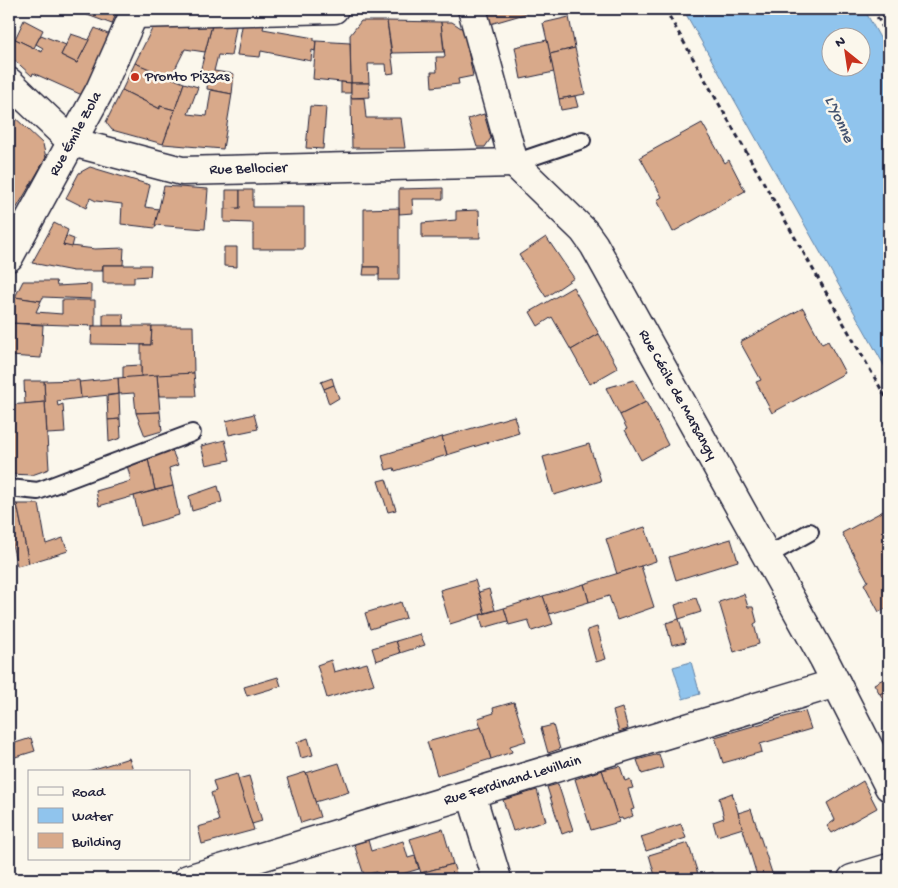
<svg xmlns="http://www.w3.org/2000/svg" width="898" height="888" font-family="'Gochi Hand',sans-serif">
	<rect width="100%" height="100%" fill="#fbf7ec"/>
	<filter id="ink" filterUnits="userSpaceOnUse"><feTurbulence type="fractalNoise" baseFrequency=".02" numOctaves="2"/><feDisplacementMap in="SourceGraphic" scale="10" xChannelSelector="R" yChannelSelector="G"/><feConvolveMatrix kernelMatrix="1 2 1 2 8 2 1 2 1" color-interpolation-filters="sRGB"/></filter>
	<g filter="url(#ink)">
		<g fill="#90c4ed" stroke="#6483a6" fill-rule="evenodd">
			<path d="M683,9H864L889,54V374ZM830,38H860V68H830Z"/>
			<path d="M691,662L700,694L683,699L673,667Z"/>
		</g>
		<g fill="#d8a98a" stroke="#22223b">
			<path d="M71,9H118L112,24Z"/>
			<path d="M485,9H542L490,24Z"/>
			<path d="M569,17L575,48L550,54L543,23Z"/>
			<path d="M24,20L43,30L34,48L15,39Z"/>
			<path d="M213,21H237L231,56L218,55L214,71L234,74L232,94L207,89L208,78L199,76Z"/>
			<path d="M213,21L205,52L185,49L170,79L135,63L153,27Z"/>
			<path d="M243,21H265L263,29L314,38V41H316L315,51L312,50L311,61L261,51L260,57L237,55Z"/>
			<path d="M361,21H387L394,73L387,74L386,64H368L369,83H351L350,35Z"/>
			<path d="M387,21L441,22L444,52L392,53Z"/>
			<path d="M441,22H452L464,30L473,76L458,79L459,84L432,87L431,72H437L436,57H445Z"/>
			<path d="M95,28L110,35L82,95L33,73L32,76L9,55V36L42,52L43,48L36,44L41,35L66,45L61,55L77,63Z"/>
			<path d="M71,34L89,40L77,63L61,55Z"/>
			<path d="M547,40L554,72L521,79L515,47Z"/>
			<path d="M316,41L350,43L351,83L313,79Z"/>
			<path d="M575,48L585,94L559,99L550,54Z"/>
			<path d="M135,63L184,83L175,110L160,106V109L122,90Z"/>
			<path d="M341,82L351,83V93H341Z"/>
			<path d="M184,83L198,87L188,114L207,116L211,90L232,94L223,149L163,144Z"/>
			<path d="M351,83H369L370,97L351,98Z"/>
			<path d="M122,90L160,109V106L175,110L163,144L112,130L108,125L106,122Z"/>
			<path d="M575,96L578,107L561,110L559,99Z"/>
			<path d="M351,98H364L366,118H401L405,148H352Z"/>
			<path d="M310,106L326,107L323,149L306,148Z"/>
			<path d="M9,112L43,144L46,158L12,216L9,214Z"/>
			<path d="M484,114L491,138L485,147H477L468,119Z"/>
			<path d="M702,123L725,163L729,160L745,191L673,232L657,200L662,197L640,157Z"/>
			<path d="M90,167L150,185L145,207L159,209L155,228L121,224L122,204L96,201L90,198L86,208L66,198L79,173Z"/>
			<path d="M164,186L208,189L205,229L155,225Z"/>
			<path d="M443,188V199H412L413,213L399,214V189Z"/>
			<path d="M226,190H240V208L226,209Z"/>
			<path d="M240,190H253V207H304V249H253V223L224,222V209L240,208Z"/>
			<path d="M399,208V280H379V267H364V209Z"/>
			<path d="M479,210L480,238H422V223L456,220V211Z"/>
			<path d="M54,223L68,230L63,245L95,249L124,248L123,265H103L102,271H73L32,263Z"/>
			<path d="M66,236L74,239L72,247L63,245Z"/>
			<path d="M546,237L574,278L546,297L519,255Z"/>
			<path d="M224,247H237V267L224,266Z"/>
			<path d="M103,265H151L150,276L134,277V283H103Z"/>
			<path d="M364,267H379V275H363Z"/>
			<path d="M23,281H56L57,286L91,284V299L43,297L41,301L15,297Z"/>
			<path d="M573,287L599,334L571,350L552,317L538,326L530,312Z"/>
			<path d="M15,297L41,301L36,312L62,314V300H95V326L9,323V310Z"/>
			<path d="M803,308L822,344L828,341L845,373L772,413L756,382L761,380L740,342Z"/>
			<path d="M103,314H123L124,326H103Z"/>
			<path d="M9,323L43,325L41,358L9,356Z"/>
			<path d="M92,326H152L151,345L91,344Z"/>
			<path d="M152,326H193L194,373L141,377V345H151Z"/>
			<path d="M599,334L618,368L590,384L571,350Z"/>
			<path d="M141,365V377L123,378V366Z"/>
			<path d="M194,373L196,396H159L157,375Z"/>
			<path d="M157,375L160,412L136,413L134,393L119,394L118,378Z"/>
			<path d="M118,378L119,394L81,398L79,382Z"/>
			<path d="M332,378L334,385L324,389L321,382Z"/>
			<path d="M79,380L81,398L57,401L58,406L63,404L65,433L47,434L44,381Z"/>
			<path d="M634,380L646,402L620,415L606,388Z"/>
			<path d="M24,381H44L45,402L25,404Z"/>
			<path d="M334,385L339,398L329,404L324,389Z"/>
			<path d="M119,394L120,419L108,420L107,396Z"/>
			<path d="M45,402L49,469L32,475L9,474V405Z"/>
			<path d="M646,402L668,445L641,460L625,430L627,429L620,415Z"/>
			<path d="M160,412L162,431L145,436L136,413Z"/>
			<path d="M254,414L258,429L229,435L226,421Z"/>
			<path d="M514,416L519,433L447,455L442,437Z"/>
			<path d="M120,419L121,438L109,442L108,420Z"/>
			<path d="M442,437L447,455L395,471L394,468L386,470L382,455Z"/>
			<path d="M225,440L230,460L206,465L201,446Z"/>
			<path d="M589,444L601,481L554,495L543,457Z"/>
			<path d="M171,448L178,465L169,468L173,486L155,490L147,455Z"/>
			<path d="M147,455L155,490L99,506L96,491L131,481L126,461Z"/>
			<path d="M386,479L396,510L388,512L378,481Z"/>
			<path d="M173,486L179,515L141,526L134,496Z"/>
			<path d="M218,486L222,502L192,511L189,496Z"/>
			<path d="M9,502L17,504L29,563L17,566L9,530Z"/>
			<path d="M17,504H39L46,544L63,538L68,551L29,563Z"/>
			<path d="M889,508V607L879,612L864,584L868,581L842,533Z"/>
			<path d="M645,527L656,561L617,574L606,539Z"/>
			<path d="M731,539L738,561L676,580L669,557Z"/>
			<path d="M641,566L654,607L617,620L609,596L589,602L584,584Z"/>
			<path d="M475,580L485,613L450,624L440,590Z"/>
			<path d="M584,584L589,602L549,614L543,596Z"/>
			<path d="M489,589L495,610L485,613L479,592Z"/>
			<path d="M744,594L748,607H753L757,622L754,624L759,644L734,652L719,602Z"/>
			<path d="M543,596L553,624L532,631L528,620L509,625L504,608Z"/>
			<path d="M696,598L701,612L679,619L675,605Z"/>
			<path d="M401,602L406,618L370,629L365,613Z"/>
			<path d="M504,608L508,621L483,628L480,615Z"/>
			<path d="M679,619L686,642L672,645L666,623Z"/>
			<path d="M597,627L606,659L596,662L587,630Z"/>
			<path d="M420,634L425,645L400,653L396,641Z"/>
			<path d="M396,641L400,653L376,661L372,648Z"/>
			<path d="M331,660L334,672L367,663L374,684L327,698L317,665Z"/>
			<path d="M889,676V689L880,694L874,684Z"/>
			<path d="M278,677L281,686L247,696L244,687Z"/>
			<path d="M889,689V702L886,703L880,694Z"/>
			<path d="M514,702L526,741L510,746L512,752L491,759L478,718L494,713L493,708Z"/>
			<path d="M622,708L628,729L619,732L613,711Z"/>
			<path d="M805,711L811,729L760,744L762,752L723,763L715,737Z"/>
			<path d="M553,725L560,749L548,753L541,728Z"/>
			<path d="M481,727L491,759L437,775L427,742Z"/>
			<path d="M31,738L35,751L12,758L9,745Z"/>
			<path d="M308,738L313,755L301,758L297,742Z"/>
			<path d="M659,754L663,768L642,774L637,760Z"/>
			<path d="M129,758L134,772H85Z"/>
			<path d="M339,763L349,792L315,802L306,773Z"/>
			<path d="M620,766L625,781L630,779L633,788L628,789L634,809L631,810L633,816L623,820L622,818L618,819L602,770Z"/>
			<path d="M602,770L619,822L591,830L575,779Z"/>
			<path d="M306,772L320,817L301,823L287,778Z"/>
			<path d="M237,774L254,830L202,844L198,827L219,821L211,793L216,791L213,781Z"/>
			<path d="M249,776L262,821L252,824L238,779Z"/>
			<path d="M863,781L877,808L832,833L827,826L835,820L827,803Z"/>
			<path d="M558,784L573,830L562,834L547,787Z"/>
			<path d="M537,790L546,821L513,831L503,800Z"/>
			<path d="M732,793L743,828L717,836L713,822L724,818L719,798Z"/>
			<path d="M751,809L774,879H758L738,813Z"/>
			<path d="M681,824L686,838L646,851L641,837Z"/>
			<path d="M443,829L453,864L421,873L410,839Z"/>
			<path d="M368,840L371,851L403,841L408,858L415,856L419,869L385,879H379L377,872L364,875L354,844Z"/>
			<path d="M688,843L698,874L680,879H656L649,855Z"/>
			<path d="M453,864L458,879H422L421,873Z"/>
			<path d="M712,872L714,879H700L699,876Z"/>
		</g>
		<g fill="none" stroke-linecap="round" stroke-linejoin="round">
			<g stroke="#22223b" stroke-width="20">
				<g id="lane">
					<path d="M514,163L582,140"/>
					<path d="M9,488L38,491L192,433"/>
					<path d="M767,556L810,532"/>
				</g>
			</g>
			<g stroke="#22223b" stroke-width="31">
				<g id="street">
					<path id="s1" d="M472,9L514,163L584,231L594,245L824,659L889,787"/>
					<path d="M134,14L334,9"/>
					<path id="s2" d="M72,142L182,171L514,163"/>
					<path d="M471,794L497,879"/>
					<path id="s3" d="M188,879L836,683"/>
					<path d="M852,879L889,868"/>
				</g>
			</g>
			<g stroke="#22223b" stroke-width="31">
				<g id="secondary">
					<path d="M9,82L72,142"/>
					<path id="s4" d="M9,257L100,90L136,9"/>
				</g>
			</g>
			<g stroke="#22223b" stroke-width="3" stroke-dasharray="5 4" stroke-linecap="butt">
				<path d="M665,9L889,403"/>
				<path d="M873,9L889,39"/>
			</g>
			<use href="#lane" stroke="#fbf7ec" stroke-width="16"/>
			<use href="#street" stroke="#fbf7ec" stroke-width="28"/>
			<use href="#secondary" stroke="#fbf7ec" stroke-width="28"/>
		</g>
	</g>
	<circle fill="#c8321e" stroke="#fbf7ec" stroke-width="2" cx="135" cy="77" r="5"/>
	<g text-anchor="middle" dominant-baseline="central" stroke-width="5" stroke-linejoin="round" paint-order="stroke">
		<g font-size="15" fill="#22223b" stroke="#fbf7ec" text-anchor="start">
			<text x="145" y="77">Pronto Pizzas</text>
		</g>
		<g font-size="15" fill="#22223b" stroke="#fbf7ec">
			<text stroke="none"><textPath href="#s4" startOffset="140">Rue Émile Zola</textPath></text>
			<text stroke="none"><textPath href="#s2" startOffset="180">Rue Bellocier</textPath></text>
			<text stroke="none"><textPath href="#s1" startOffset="446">Rue Cécile de Marsangy</textPath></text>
			<text stroke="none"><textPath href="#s3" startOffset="339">Rue Ferdinand Levillain</textPath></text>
		</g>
		<g font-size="16" font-style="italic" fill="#435370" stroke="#fbf7ec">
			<text transform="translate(838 120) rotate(65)">L'Yonne</text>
		</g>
	</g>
	<rect width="898" height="888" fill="none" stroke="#fbf7ec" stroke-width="30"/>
	<rect x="15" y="15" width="868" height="858" fill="none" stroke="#22223b" stroke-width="2" filter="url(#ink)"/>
	<rect x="28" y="770" width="162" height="90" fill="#fbf7ec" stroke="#a4a2a5"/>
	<rect x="38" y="787" width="25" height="8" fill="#fbf7ec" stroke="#a4a2a5"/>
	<text x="72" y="796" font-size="15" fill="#22223b">Road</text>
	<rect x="38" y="808" width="25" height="15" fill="#90c4ed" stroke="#a4a2a5"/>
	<text x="72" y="820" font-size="15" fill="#22223b">Water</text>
	<rect x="38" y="833" width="25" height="15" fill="#d8a98a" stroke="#a4a2a5"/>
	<text x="72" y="846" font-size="15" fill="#22223b">Building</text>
	<g transform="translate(846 52) rotate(330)"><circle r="24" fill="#fbf7ec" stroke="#a4a2a5"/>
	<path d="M0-4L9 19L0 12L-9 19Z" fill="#c8321e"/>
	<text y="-8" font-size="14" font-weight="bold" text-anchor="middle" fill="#22223b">N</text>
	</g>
</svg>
